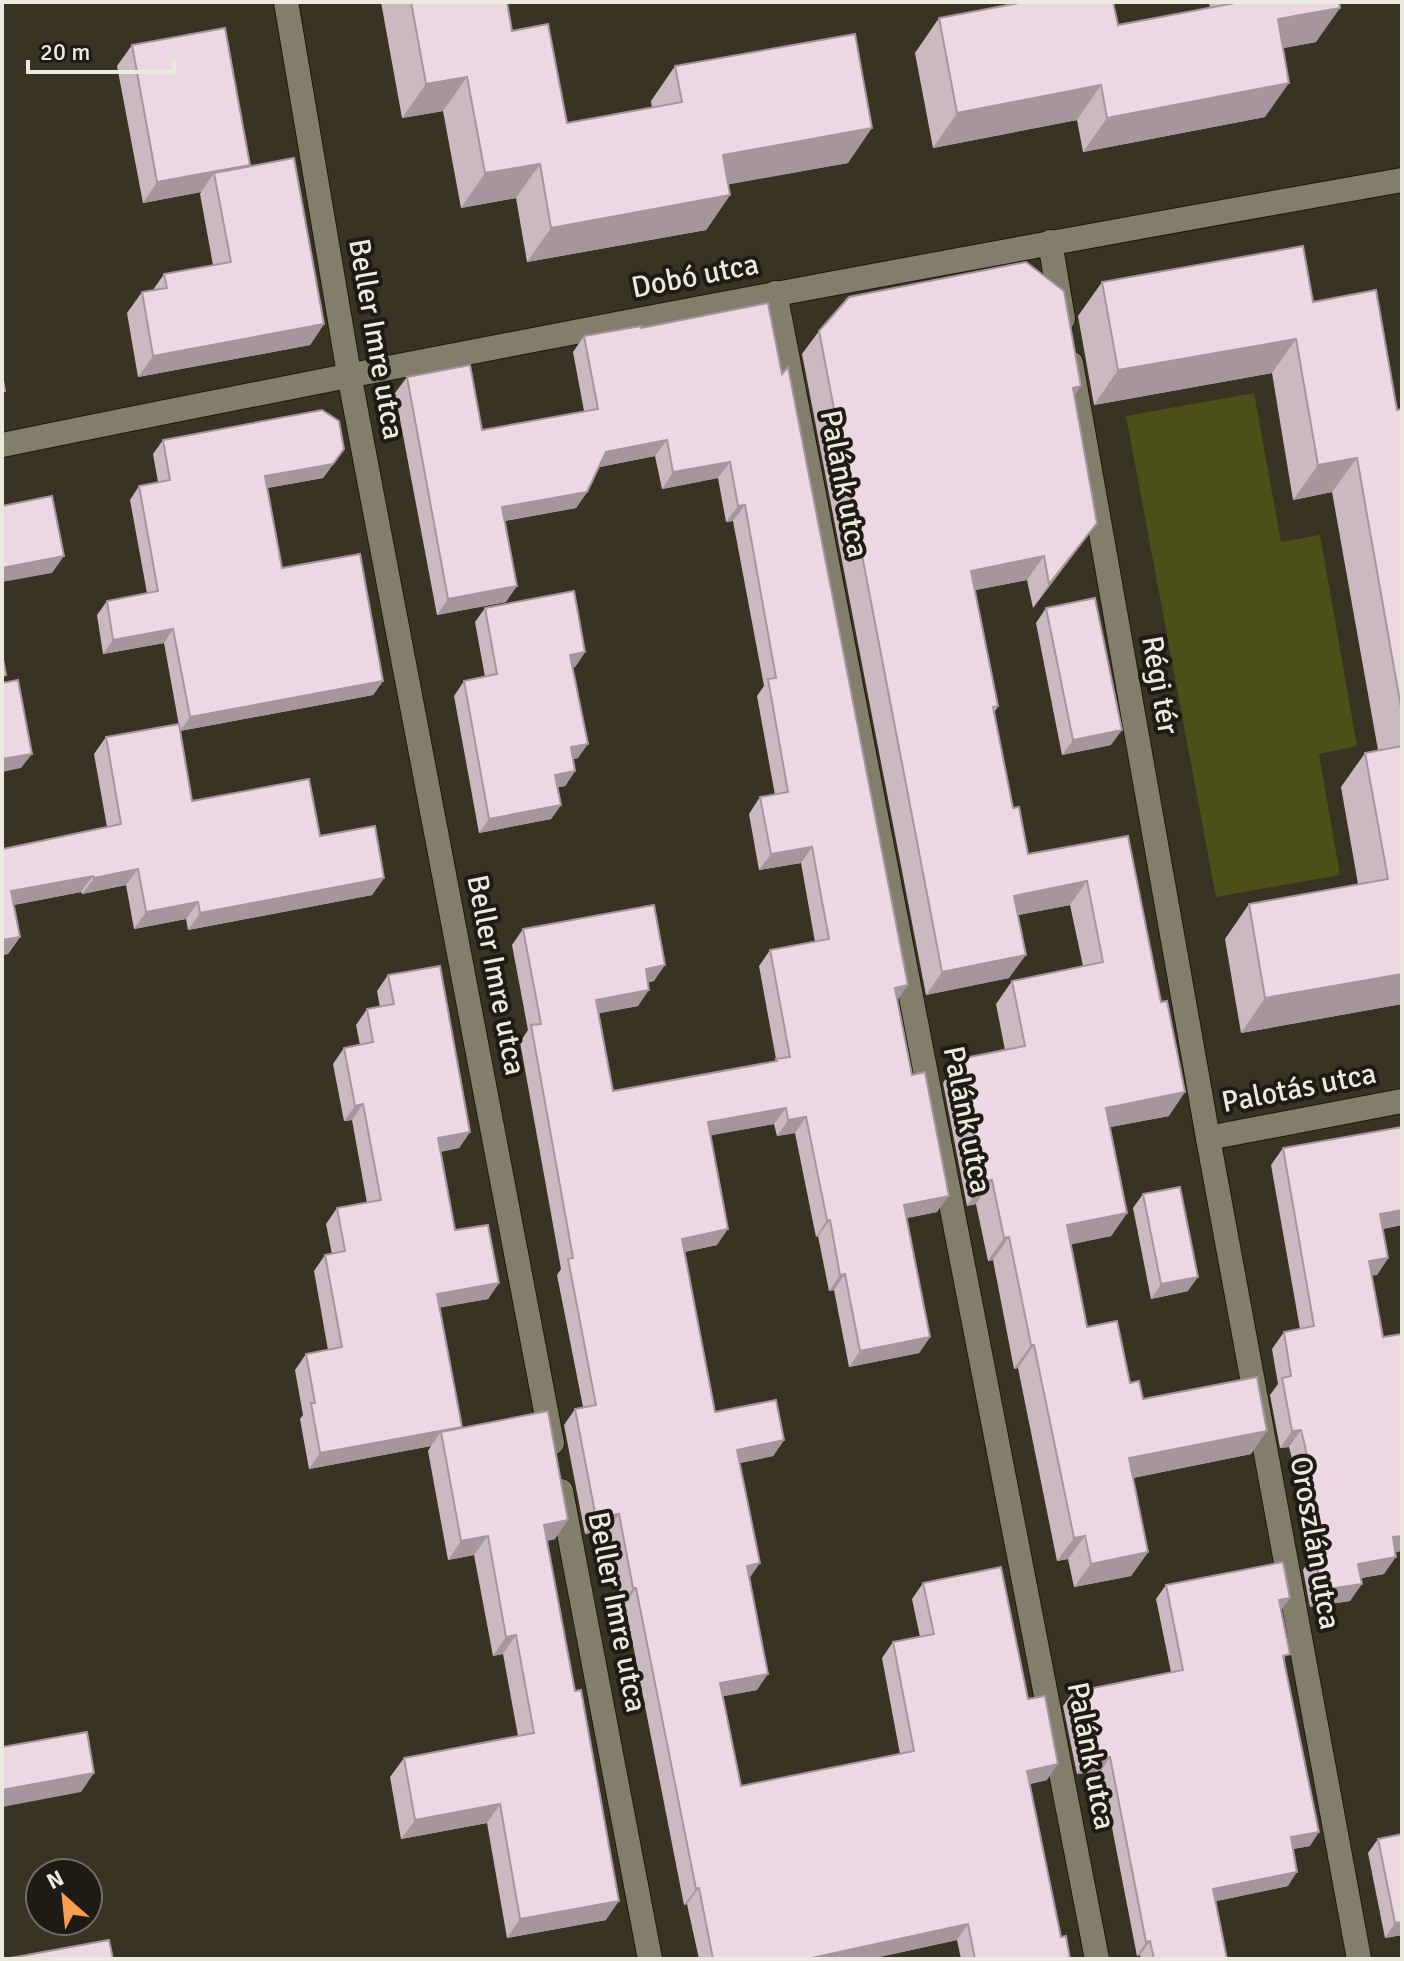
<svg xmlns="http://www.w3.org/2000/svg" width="1404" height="1961" font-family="Signika,sans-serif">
	<rect width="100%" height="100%" fill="#383323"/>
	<path fill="#4c4f18" d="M1254,393L1281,542L1320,535L1357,746L1319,754L1340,875L1216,897L1126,416Z"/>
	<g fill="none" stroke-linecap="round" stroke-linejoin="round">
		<g stroke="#1f1a0c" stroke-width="26">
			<g id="street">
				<path d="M286,2L349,374L552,1443"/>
				<path d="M1050,242L1063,319"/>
				<path d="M775,293L1097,1959"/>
				<path d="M1071,363L1208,1138L1359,1959"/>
				<path d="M2,445C468,350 934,263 1402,180"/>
				<path d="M1208,1138L1402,1101"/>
				<path d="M561,1491L650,1959"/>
			</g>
		</g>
		<use href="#street" stroke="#837d6b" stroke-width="24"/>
	</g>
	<g fill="#cbb9c2">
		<path d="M381,2H507L512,31L567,123L652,108L651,101L675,66L848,163L728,184L730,195L706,230L527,262L516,198L461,208L443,111L402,118Z"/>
		<path d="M1209,2H1339L1316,42L1283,48L1265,117L1083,152L1077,120L933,148L915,53L939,18L1118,25L1210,8Z"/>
		<path d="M132,45L249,167L324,324L310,345L138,377L127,313L142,292L153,290L164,274L213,265L200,194L201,192L143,203L117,66Z"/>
		<path d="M1102,282L1313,302L1397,410L1402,409V1004L1241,1033L1225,939L1249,904L1358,884L1341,787L1365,753L1378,750L1332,492L1293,500L1272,373L1094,405L1078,316Z"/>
		<path d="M768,303L937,1212L906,1218L930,1337L919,1353L849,1367L834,1290L829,1291L818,1236L816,1237L795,1133L777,1136L774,1124L710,1135L717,1245L684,1252L715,1412L784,1440L773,1456L740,1463L757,1690L723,1696L741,1786L900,1754L882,1658L893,1642L920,1637L912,1599L923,1583L1028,1699L1047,1780L1030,1784L1061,1937L1070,1959H961L957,1940L870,1959H699L687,1904L684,1905L625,1604H622L607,1530L585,1534L564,1425L575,1409L583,1407L557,1275L561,1269L520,1042L528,1030L512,945L523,929L654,981L648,982L638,1006L599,1013L613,1091L775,1061L776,1059L759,966L770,950L815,942L801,863L759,870L749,814L760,797L775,795L757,696L764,686L733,521L726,522L718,478L662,489L655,456L599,467L587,492L576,508L505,521L506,602L437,615L395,393L407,377L482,430L584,411L573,352L584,336L641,328Z"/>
		<path d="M819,331L1074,396L1097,523L1033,608L1027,580L975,590L998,706L994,713L1013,808L1028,854L1128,836L1169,1116L1110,1127L1127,1213L1111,1236L1071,1244L1087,1327L1143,1399L1251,1454L1133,1478L1148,1552L1131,1576L1074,1587L1068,1559L1057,1561L1018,1368L1014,1369L993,1260L988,1261L976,1204L967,1206L943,1083L959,1059L1005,1050L996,1004L1012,981L1083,966L1070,905L1018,915L1009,978L926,995L802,354Z"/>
		<path d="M163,440L334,463L323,478L267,488L282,568L383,681L373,695L180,731L164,643L103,654L97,615L107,601L147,593L130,500L139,486L158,482L153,454Z"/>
		<path d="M485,608L585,652L575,667H573L578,758L573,759L575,771L565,786L558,787L561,805L551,819L479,833L454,696L464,681L485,677L475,622Z"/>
		<path d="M1046,608L1111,745L1062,755L1036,623Z"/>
		<path d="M106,737L192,801L320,836L384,878L372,895L188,930L186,919L134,929L126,885L82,894L81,892L14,905L20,937L8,954L2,955V843L3,849L107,827L94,754Z"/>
		<path d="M388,975L470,1132L459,1148L440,1152L455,1230L499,1283L488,1299L440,1307L462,1427L555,1539L547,1541L606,1920L507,1938L487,1823L401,1839L390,1777L404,1758L518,1736L503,1654L493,1656L474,1555L448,1560L428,1451L431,1446L309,1469L300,1419L303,1415L295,1370L306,1354L328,1350L314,1271L325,1255L332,1254L326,1224L337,1208L367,1203L352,1120L344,1121L333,1064L344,1048L360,1045L356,1025L367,1009L380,1007L377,991Z"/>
		<path d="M1402,1127V1225L1383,1229L1388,1258L1377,1275H1371L1383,1337L1402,1334V1551L1395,1552L1384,1574L1361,1578L1350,1601L1310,1607L1303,1570L1310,1559L1293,1463L1289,1447L1280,1448L1270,1395L1278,1384L1272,1349L1284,1332L1300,1329L1271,1165L1283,1148Z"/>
		<path d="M1143,1194L1188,1291L1151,1299L1133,1208Z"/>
		<path d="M1166,1585L1281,1611L1285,1662L1310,1846L1293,1849L1288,1886L1216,1901L1227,1959H1141L1140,1955L1137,1956L1101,1771L1077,1774L1063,1706L1073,1692L1171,1672L1156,1599Z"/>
		<path d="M1378,1839L1402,1935L1385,1938L1368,1853Z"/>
	</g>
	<g fill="#a5969e">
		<path d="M1340,8L1316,42L1253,54L1278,19Z"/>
		<path d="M467,77L443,111L402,118L426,84Z"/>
		<path d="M1289,83L1265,117L1083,152L1107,118Z"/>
		<path d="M1101,85L1077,120L933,148L957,113Z"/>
		<path d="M872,128L848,163L698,190L723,155Z"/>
		<path d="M540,164L516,198L461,208L485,173Z"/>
		<path d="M250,165L235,186L214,173L201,192L143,203L157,182Z"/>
		<path d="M730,195L706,230L527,262L551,228Z"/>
		<path d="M324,324L310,345L138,377L153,356Z"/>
		<path d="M1296,339L1272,373L1094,405L1118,370Z"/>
		<path d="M1081,386L1064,410L1073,388Z"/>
		<path d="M667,440L655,456L595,468L606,452Z"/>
		<path d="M344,449L323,478L255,490L265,476Z"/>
		<path d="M1357,458L1332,492L1293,500L1318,465Z"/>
		<path d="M730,462L718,478L662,489L673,472Z"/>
		<path d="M587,492L576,508L491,523L502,507Z"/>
		<path d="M745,505L733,521L726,522L738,506Z"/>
		<path d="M1097,523L1080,546L1033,608L1049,584Z"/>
		<path d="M64,556L52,573L2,582V568Z"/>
		<path d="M1044,556L1027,580L955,594L971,571Z"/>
		<path d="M517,586L506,602L437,615L448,599Z"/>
		<path d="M173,629L164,643L103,654L113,640Z"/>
		<path d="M585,652L575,667L560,669L570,655Z"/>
		<path d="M383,681L373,695L180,731L190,717Z"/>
		<path d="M1122,730L1111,745L1062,755L1073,740Z"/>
		<path d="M588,744L578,758L561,762L571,747Z"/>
		<path d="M32,754L21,768L2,772V759Z"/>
		<path d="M575,771L565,786L545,790L555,775Z"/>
		<path d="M561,805L551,819L479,833L489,819Z"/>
		<path d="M812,847L801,863L759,870L771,854Z"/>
		<path d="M138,869L126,885L82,894L94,878Z"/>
		<path d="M93,876L81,892L2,907L11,891Z"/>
		<path d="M384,878L372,895L188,930L200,913Z"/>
		<path d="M1087,881L1070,905L998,919L1014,896Z"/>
		<path d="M198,902L186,919L134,929L146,912Z"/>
		<path d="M20,937L8,954L2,955V940Z"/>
		<path d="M1026,955L1009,978L926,995L942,972Z"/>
		<path d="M665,965L654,981L635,985L646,969Z"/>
		<path d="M1402,974V1004L1241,1033L1265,998Z"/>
		<path d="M908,985L897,1001L895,988Z"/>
		<path d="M649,990L638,1006L585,1016L596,1000Z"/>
		<path d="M1185,1092L1169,1116L1090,1131L1106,1108Z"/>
		<path d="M363,1104L352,1120L344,1121L355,1106Z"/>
		<path d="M786,1108L774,1124L697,1138L708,1122Z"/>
		<path d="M806,1117L795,1133L777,1136L788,1120Z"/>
		<path d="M470,1132L459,1148L427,1154L438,1138Z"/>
		<path d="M992,1180L976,1204L967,1206L983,1182Z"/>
		<path d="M949,1196L937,1212L893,1221L904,1205Z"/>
		<path d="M1402,1210V1225L1369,1231L1380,1214Z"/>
		<path d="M1127,1213L1111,1236L1050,1249L1067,1225Z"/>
		<path d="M827,1220H830L818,1236L816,1237Z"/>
		<path d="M728,1229L717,1245L670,1255L682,1239Z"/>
		<path d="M1009,1237L993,1260L988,1261L1004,1238Z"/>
		<path d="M1388,1258L1377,1275L1357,1278L1369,1261Z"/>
		<path d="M845,1274L834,1290L829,1291L840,1275Z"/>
		<path d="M1198,1277L1188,1291L1151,1299L1161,1284Z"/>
		<path d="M499,1283L488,1299L427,1310L437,1294Z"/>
		<path d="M930,1337L919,1353L849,1367L860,1351Z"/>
		<path d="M1031,1345H1034L1018,1368L1014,1369Z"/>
		<path d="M462,1427L441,1432L431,1446L309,1469L320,1453Z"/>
		<path d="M1301,1430L1289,1447L1280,1448L1292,1431Z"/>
		<path d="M1267,1431L1251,1454L1112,1482L1129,1458Z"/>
		<path d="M784,1440L773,1456L726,1466L737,1450Z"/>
		<path d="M619,1514L607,1530L585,1534L596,1518Z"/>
		<path d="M568,1520L555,1539L530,1544L544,1525Z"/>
		<path d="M488,1536L474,1555L448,1560L461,1541Z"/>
		<path d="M1085,1536L1068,1559L1057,1561L1074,1538Z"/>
		<path d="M1402,1536V1551L1381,1554L1393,1537Z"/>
		<path d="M1148,1552L1131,1576L1074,1587L1091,1564Z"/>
		<path d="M1396,1557L1384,1574L1346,1581L1358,1564Z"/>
		<path d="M760,1563L749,1579L747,1566Z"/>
		<path d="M1362,1584L1350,1601L1310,1607L1321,1590Z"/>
		<path d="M633,1588H636L625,1604H622Z"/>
		<path d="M1290,1598L1280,1612L1279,1600Z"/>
		<path d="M516,1635L503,1654L493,1656L506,1637Z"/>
		<path d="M768,1674L757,1690L709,1699L720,1683Z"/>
		<path d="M1110,1757L1101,1771L1077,1774L1087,1760Z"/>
		<path d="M1058,1764L1047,1780L1016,1787L1027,1771Z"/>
		<path d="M94,1773L81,1792L2,1807V1790Z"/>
		<path d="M500,1804L487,1823L401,1839L415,1820Z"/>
		<path d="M1319,1832L1310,1846L1281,1851L1291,1837Z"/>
		<path d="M1297,1872L1288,1886L1203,1904L1213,1889Z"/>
		<path d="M699,1888L687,1904L684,1905L696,1889Z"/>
		<path d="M619,1901L606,1920L507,1938L520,1919Z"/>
		<path d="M1402,1922V1935L1385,1938L1395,1923Z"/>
		<path d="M968,1924L957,1940L870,1959H807Z"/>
		<path d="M1150,1941L1140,1955L1137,1956L1146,1942Z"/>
	</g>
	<g fill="#ecd7e2" stroke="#a5969e" stroke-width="2">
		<path d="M411,2H507L512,31L548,24L567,123L682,102L675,66L855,34L872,128L723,155L730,195L551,228L540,164L485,173L467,77L426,84Z"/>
		<path d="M1024,2H1113L1118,25L1240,2H1339L1340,8L1278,19L1289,83L1107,118L1101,85L957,113L939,18Z"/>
		<path d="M225,28L250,165L157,182L132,45Z"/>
		<path d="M294,158L324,324L153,356L142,292L167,288L164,274L231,262L214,173Z"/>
		<path d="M1303,246L1313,302L1376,290L1397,410L1402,409V713L1357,458L1318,465L1296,339L1118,370L1102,282Z"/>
		<path d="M1026,262L1064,291L1081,386L1073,388L1097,523L1049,584L1044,556L971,571L998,706L993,707L1013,808L1019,807L1028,854L1128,836L1161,1002L1167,1001L1185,1092L1106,1108L1127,1213L1067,1225L1087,1327L1117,1321L1130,1383L1139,1381L1143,1399L1257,1377L1267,1431L1129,1458L1148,1552L1091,1564L1085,1536L1074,1538L1034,1345H1031L1009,1237L1004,1238L992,1180L983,1182L959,1059L1025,1046L1012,981L1103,962L1087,881L1014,896L1026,955L942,972L819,331L849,297Z"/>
		<path d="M768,303L782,374L788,367L908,985L895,988L912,1075L925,1072L949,1196L904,1205L930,1337L860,1351L845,1274L840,1275L830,1220H827L806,1117L788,1120L786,1108L708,1122L728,1229L682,1239L715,1412L776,1400L784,1440L737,1450L760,1563L747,1566L768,1674L720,1683L741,1786L914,1751L893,1642L934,1634L923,1583L1001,1567L1028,1699L1045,1696L1058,1764L1027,1771L1061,1937L1066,1936L1070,1959H975L968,1924L807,1959H713L699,1888L696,1889L636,1588H633L619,1514L596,1518L575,1409L596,1405L568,1259L573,1258L531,1025L541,1024L523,929L654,905L665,965L646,969L649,990L596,1000L613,1091L777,1061L776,1059L790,1057L770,950L829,939L812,847L771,854L760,797L788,792L768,679L776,678L745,505L738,506L730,462L673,472L667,440L606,452L587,492L502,507L517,586L448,599L407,377L470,365L482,430L598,409L584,336L641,326V328Z"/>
		<path d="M2,375L5,391L2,392Z"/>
		<path d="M322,410L339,421L344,449L333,464L265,476L282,568L360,554L383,681L190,717L173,629L113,640L107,601L158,591L139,486L170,480L163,440Z"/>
		<path d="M52,496L64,556L2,568V506Z"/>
		<path d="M574,591L585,652L570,655L588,744L571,747L575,771L555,775L561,805L489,819L464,681L497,674L485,608Z"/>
		<path d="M1095,598L1122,730L1073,740L1046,608Z"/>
		<path d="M2,654L6,675L2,676Z"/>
		<path d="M18,680L32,754L2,759V683Z"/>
		<path d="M179,724L192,801L309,779L320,836L375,826L384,878L200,913L198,902L146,912L138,869L94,878L93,876L11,891L20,937L2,940V843L3,849L121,824L106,737Z"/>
		<path d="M1402,746V974L1265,998L1249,904L1388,879L1365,753Z"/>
		<path d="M440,966L470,1132L438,1138L455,1230L488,1225L499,1283L437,1294L462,1427L320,1453L311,1403H315L306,1354L342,1347L325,1255L345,1251L337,1208L381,1200L363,1104L355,1106L344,1048L373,1042L367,1009L394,1004L388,975Z"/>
		<path d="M1402,1127V1210L1380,1214L1388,1258L1369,1261L1383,1337L1402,1334V1536L1393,1537L1396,1557L1358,1564L1362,1584L1321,1590L1315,1553L1324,1552L1305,1446L1301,1430L1292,1431L1282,1378L1291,1376L1284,1332L1314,1326L1283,1148Z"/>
		<path d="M1180,1187L1198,1277L1161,1284L1143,1194Z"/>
		<path d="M548,1411L568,1520L544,1525L575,1691L581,1690L619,1901L520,1919L500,1804L415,1820L404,1758L534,1733L516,1635L506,1637L488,1536L461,1541L441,1432Z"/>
		<path d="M1283,1562L1290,1598L1279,1600L1290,1654L1283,1656L1319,1832L1291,1837L1297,1872L1213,1889L1227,1959H1154L1150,1941L1146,1942L1110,1757L1087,1760L1073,1692L1183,1670L1166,1585Z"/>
		<path d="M87,1732L94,1773L2,1790V1747Z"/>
		<path d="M1402,1834V1922L1395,1923L1378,1839Z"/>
		<path d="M109,1940L113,1959H5Z"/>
	</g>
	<g text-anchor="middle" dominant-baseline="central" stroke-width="8" stroke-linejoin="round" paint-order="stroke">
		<g font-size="30" fill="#ece9df" stroke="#1d1b14">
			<text transform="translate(695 276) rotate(-11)">Dobó utca</text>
			<text transform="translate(376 339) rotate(80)">Beller Imre utca</text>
			<text transform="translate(844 484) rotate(79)">Palánk utca</text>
			<text transform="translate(1160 685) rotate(80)">Régi tér</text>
			<text transform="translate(496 975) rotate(79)">Beller Imre utca</text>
			<text transform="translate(1299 1088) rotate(-11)">Palotás utca</text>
			<text transform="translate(967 1120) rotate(79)">Palánk utca</text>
			<text transform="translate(1315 1543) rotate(80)">Oroszlán utca</text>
			<text transform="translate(617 1612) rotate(79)">Beller Imre utca</text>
			<text transform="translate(1091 1756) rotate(79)">Palánk utca</text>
		</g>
	</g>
	<rect width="1404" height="1961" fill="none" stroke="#ece9df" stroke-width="8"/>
	<g transform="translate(64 1897) rotate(333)"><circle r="38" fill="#1d1b14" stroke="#706d65" stroke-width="2"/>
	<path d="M0-6L14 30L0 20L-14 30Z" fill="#fb9e51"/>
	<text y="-12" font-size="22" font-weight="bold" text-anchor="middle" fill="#ece9df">N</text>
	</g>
	<path d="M28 60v12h146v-12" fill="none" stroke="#ece9df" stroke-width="4"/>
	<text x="40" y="60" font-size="24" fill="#ece9df" stroke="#1d1b14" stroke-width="6" paint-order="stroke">20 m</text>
</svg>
